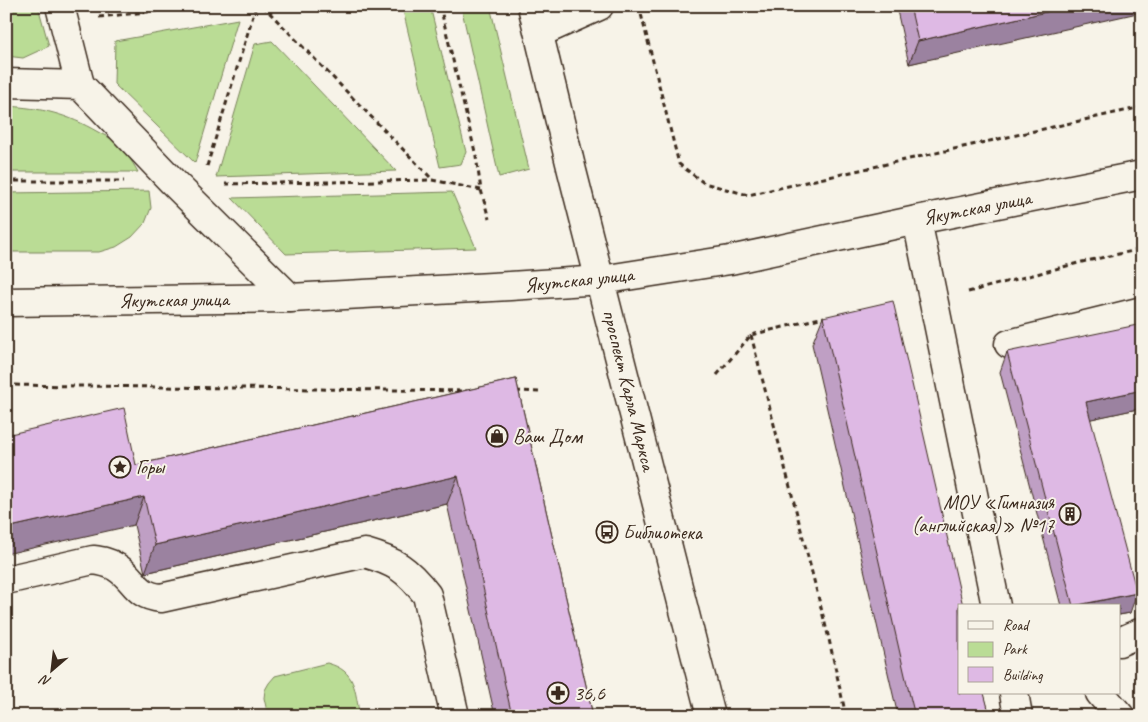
<svg xmlns="http://www.w3.org/2000/svg" width="1148" height="722" font-family="Caveat,sans-serif">
	<rect width="100%" height="100%" fill="#f7f3e8"/>
	<filter id="ink" filterUnits="userSpaceOnUse"><feTurbulence type="fractalNoise" baseFrequency=".02" numOctaves="2"/><feDisplacementMap in="SourceGraphic" scale="10" xChannelSelector="R" yChannelSelector="G"/><feConvolveMatrix kernelMatrix="1 2 1 2 8 2 1 2 1" color-interpolation-filters="sRGB"/></filter>
	<g filter="url(#ink)">
		<g fill="#badc95" stroke="#7a835a">
			<path d="M6,6H38L49,46L23,58L6,56Z"/>
			<path d="M402,6H430L466,152L461,164L440,167Z"/>
			<path d="M461,6H490L529,169L499,177Z"/>
			<path d="M238,19L195,163L114,84L115,41Z"/>
			<path d="M272,41L396,171L216,177L255,44Z"/>
			<path d="M6,106C42,108 67,114 98,132C103,135 110,137 114,141C124,149 132,161 138,172H6Z"/>
			<path d="M149,191L151,208L145,223L132,237L116,247L99,252H6V193Z"/>
			<path d="M452,192L476,248L286,254L232,198Z"/>
			<path d="M327,663C357,671 354,690 360,716H268L264,698L265,690L269,683L275,676Z"/>
		</g>
		<g fill="none" stroke-linecap="round" stroke-linejoin="round">
			<g stroke="#3b2a1e" stroke-width="31">
				<g id="minor">
					<path d="M60,6L80,85"/>
					<path d="M532,6L572,171L711,716"/>
					<path d="M539,33L599,6"/>
					<path d="M6,83L80,85L172,181L290,298"/>
					<path d="M917,220L996,606"/>
					<path d="M6,302L290,298L510,286L601,280L730,260L917,220L1142,175"/>
					<path d="M1009,344L1142,311"/>
					<path d="M6,580L93,560C101,561 109,562 116,567C136,579 134,595 161,598L365,553C396,562 407,569 427,595L455,716"/>
					<path d="M1119,642L1142,632"/>
					<path d="M1014,693L1018,716"/>
					<path d="M1100,693L1120,716"/>
				</g>
			</g>
			<g stroke="#3b2a1e" stroke-width="3" stroke-dasharray="5 4" stroke-linecap="butt">
				<path d="M263,6L432,179"/>
				<path d="M440,6L476,156L481,190L489,219"/>
				<path d="M639,6L679,164L704,183L748,195L1142,107"/>
				<path d="M99,17L205,6"/>
				<path d="M207,166L256,6"/>
				<path d="M6,181H124"/>
				<path d="M225,184L432,180L481,190"/>
				<path d="M968,292L1082,262L1142,249"/>
				<path d="M751,335L828,635L846,716"/>
				<path d="M717,375L751,335L824,317"/>
				<path d="M6,385L467,391"/>
				<path d="M516,391L542,392"/>
			</g>
			<use href="#minor" stroke="#f7f3e8" stroke-width="28"/>
		</g>
		<g fill="#bf9fc4" stroke="#3b2a1e">
			<path d="M896,6H1142L909,64Z"/>
			<path d="M823,317L959,606L990,716H898L812,344Z"/>
			<path d="M1007,352L1142,408L1090,419L1130,613L1119,615V606H1061L1000,372Z"/>
			<path d="M516,379L593,716H495L447,504L145,573L134,525L136,465Z"/>
		</g>
		<g fill="#9b82a0" stroke="#3b2a1e">
			<path d="M1072,6H1142V12L909,64L918,41Z"/>
			<path d="M1142,390V408L1078,422L1086,402Z"/>
			<path d="M458,476L447,504L145,573L155,545Z"/>
			<path d="M144,497L134,525L6,554V528Z"/>
			<path d="M1137,593L1130,613L1119,615V606H1075Z"/>
		</g>
		<g fill="#deb9e4" stroke="#3b2a1e">
			<path d="M910,6H1072L918,41Z"/>
			<path d="M893,301L963,606H959V693H984L990,716H915L907,684L823,317Z"/>
			<path d="M1142,324V390L1086,402L1137,593L1073,606L1007,352Z"/>
			<path d="M516,379L593,716H512L458,476L155,545L144,497L6,528V435L124,408L136,465Z"/>
			<path d="M1105,709L1106,716H1071Z"/>
		</g>
	</g>
	<defs>
		<g id="shop-ring" transform="scale(1.125)"><circle r="9.5" fill="#f7f3e8" stroke="#3b2a1e" stroke-width="1.5"/><path d="M-5-2.5h2.3a2.7 3.5 0 0 1 5.4 0H5L5.5 6h-11ZM-1.5-2.5h3a1.5 2.3 0 0 0-3 0Z" fill="#3b2a1e"/></g>
		<g id="sight-ring" transform="scale(1.125)"><circle r="9.5" fill="#f7f3e8" stroke="#3b2a1e" stroke-width="1.5"/><path d="M0-6L1.8-2.2L6-1.7L2.9 1.2L3.7 5.4L0 3.3L-3.7 5.4L-2.9 1.2L-6-1.7L-1.8-2.2Z" fill="#3b2a1e"/></g>
		<g id="building-ring" transform="scale(1.125)"><circle r="9.5" fill="#f7f3e8" stroke="#3b2a1e" stroke-width="1.5"/><path d="M-4-6H4V6H1V3H-1V6H-4ZM-2.5-4.3h1.7v1.8h-1.7ZM.8-4.3h1.7v1.8H.8ZM-2.5-1h1.7V.8h-1.7ZM.8-1h1.7V.8H.8Z" fill="#3b2a1e"/></g>
		<g id="bus-ring" transform="scale(1.125)"><circle r="9.5" fill="#f7f3e8" stroke="#3b2a1e" stroke-width="1.5"/><path d="M-5-6H5V4H4V6H2V4H-2V6H-4V4H-5ZM-3.5-4V0h7V-4ZM-3.5 1.2v1.5H-2V1.2ZM2 1.2v1.5H3.5V1.2Z" fill="#3b2a1e"/></g>
		<g id="pharmacy-ring" transform="scale(1.125)"><circle r="9.5" fill="#f7f3e8" stroke="#3b2a1e" stroke-width="1.5"/><path d="M-2-6h4v4h4v4h-4v4h-4v-4h-4v-4h4Z" fill="#3b2a1e"/></g>
	</defs>
	<g fill-rule="evenodd">
		<use href="#shop-ring" x="497" y="436"/>
		<use href="#sight-ring" x="120" y="467"/>
		<use href="#building-ring" x="1070" y="514"/>
		<use href="#bus-ring" x="607" y="532"/>
		<use href="#pharmacy-ring" x="558" y="693"/>
	</g>
	<g text-anchor="middle" dominant-baseline="central" stroke-width="4" stroke-linejoin="round" paint-order="stroke">
		<g font-size="20" fill="#3b2a1e" stroke="#f7f3e8">
			<text transform="translate(977 208) rotate(-11)">Якутская улица</text>
			<text transform="translate(579 280) rotate(-6)">Якутская улица</text>
			<text transform="translate(174 300) rotate(-1)">Якутская улица</text>
			<text transform="translate(629 390) rotate(76)">проспект Карла Маркса</text>
		</g>
		<g font-size="20" fill="#3b2a1e" stroke="#f7f3e8" text-anchor="start">
			<text x="513" y="436">Ваш Дом</text>
			<text x="136" y="467">Горы</text>
			<text x="1054" y="502" text-anchor="end">МОУ «Гимназия<tspan x="1054" dy="23">(английская)» №17</tspan></text>
			<text x="623" y="532">Библиотека</text>
			<text x="574" y="693">36,6</text>
		</g>
	</g>
	<rect width="1148" height="722" fill="none" stroke="#f7f3e8" stroke-width="25"/>
	<rect x="12" y="12" width="1123" height="697" fill="none" stroke="#3b2a1e" stroke-width="2" filter="url(#ink)"/>
	<rect x="958" y="604" width="162" height="90" fill="#f7f3e8" stroke="#aca397"/>
	<rect x="968" y="621" width="25" height="8" fill="#f7f3e8" stroke="#aca397"/>
	<text x="1003" y="630" font-size="15" fill="#3b2a1e">Road</text>
	<rect x="968" y="642" width="25" height="15" fill="#badc95" stroke="#aca397"/>
	<text x="1003" y="654" font-size="15" fill="#3b2a1e">Park</text>
	<rect x="968" y="667" width="25" height="15" fill="#deb9e4" stroke="#aca397"/>
	<text x="1003" y="680" font-size="15" fill="#3b2a1e">Building</text>
	<g transform="translate(52 670) rotate(208)" stroke="#f7f3e8" stroke-width="4" paint-order="stroke">
	<path d="M0-4L9 19L0 12L-9 19Z" fill="#3b2a1e"/>
	<text y="-8" font-size="14" font-weight="bold" text-anchor="middle" fill="#3b2a1e">N</text>
	</g>
</svg>
